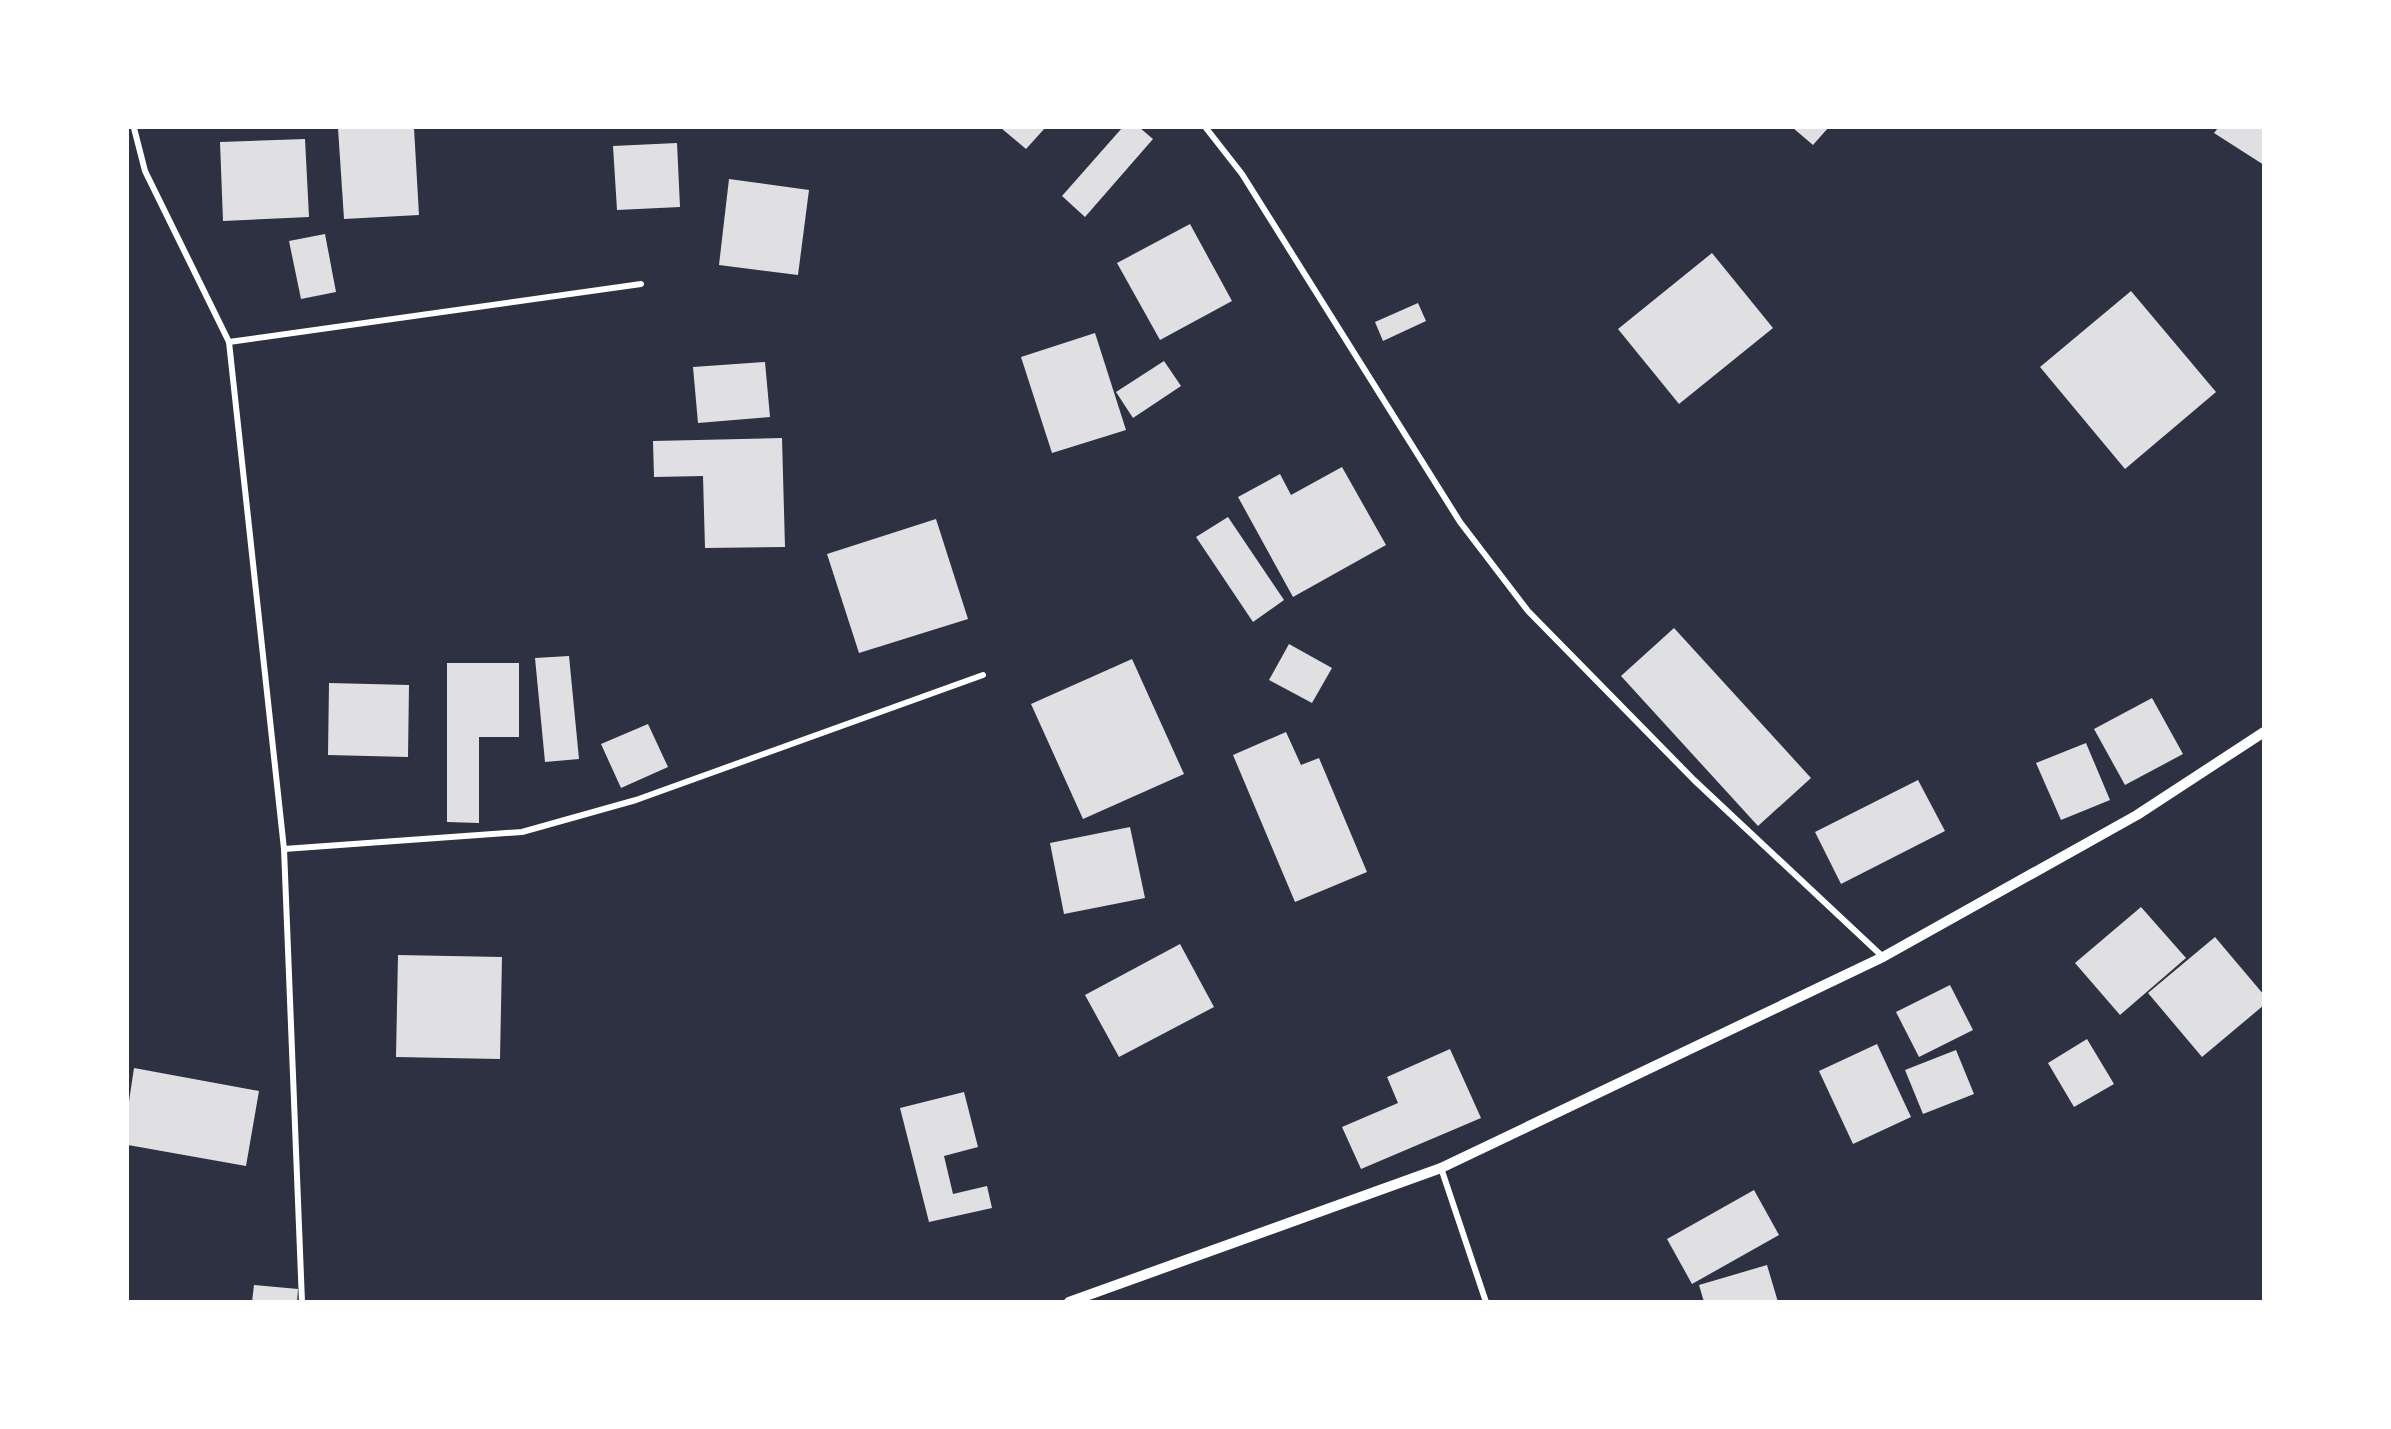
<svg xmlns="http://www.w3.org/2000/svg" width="2391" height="1429" font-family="Rubik,sans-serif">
	<rect width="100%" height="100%" fill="#2d3142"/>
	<g fill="#e0e0e3">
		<path d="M338,128H414L419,215L344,219Z"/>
		<path d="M1001,128H1045L1026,149Z"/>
		<path d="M1122,128H1140L1153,139L1085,217L1062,196Z"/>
		<path d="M1793,128H1828L1813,145Z"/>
		<path d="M2218,128H2264V165L2214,133Z"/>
		<path d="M305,139L309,217L223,221L220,142Z"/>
		<path d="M677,143L680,207L617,210L613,146Z"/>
		<path d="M729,179L809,190L798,275L719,265Z"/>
		<path d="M1190,224L1232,301L1160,340L1117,263Z"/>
		<path d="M325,234L336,292L301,299L289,241Z"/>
		<path d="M1712,253L1773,328L1679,404L1618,329Z"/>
		<path d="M2131,291L2216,392L2125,469L2040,367Z"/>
		<path d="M1418,303L1426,321L1383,341L1375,322Z"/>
		<path d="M1095,333L1126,430L1052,453L1021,357Z"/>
		<path d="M1164,361L1181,386L1133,418L1116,392Z"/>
		<path d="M765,362L770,417L698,423L693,367Z"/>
		<path d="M782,438L785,547L705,548L703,476L654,477L653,441Z"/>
		<path d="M1342,467L1386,545L1293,597L1238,497L1280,474L1291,495Z"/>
		<path d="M1228,517L1284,600L1253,622L1196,537Z"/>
		<path d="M936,519L968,619L859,653L827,554Z"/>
		<path d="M1674,628L1811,778L1758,826L1621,676Z"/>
		<path d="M1289,644L1332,668L1312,703L1269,680Z"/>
		<path d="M569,656L579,759L545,762L535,658Z"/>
		<path d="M1132,659L1184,774L1083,819L1031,704Z"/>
		<path d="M447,663H519V737H479V823L447,822Z"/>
		<path d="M329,683L409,685L408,757L328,755Z"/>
		<path d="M2152,698L2183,754L2125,785L2094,729Z"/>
		<path d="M648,724L668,767L621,788L601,744Z"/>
		<path d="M1286,732L1301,765L1319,758L1367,872L1295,902L1233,755Z"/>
		<path d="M2086,743L2110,800L2061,820L2036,763Z"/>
		<path d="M1918,780L1945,831L1841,884L1815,832Z"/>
		<path d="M1130,827L1145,898L1064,914L1050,843Z"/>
		<path d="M2141,907L2186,958L2120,1015L2075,963Z"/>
		<path d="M2215,937L2264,995V1005L2202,1057L2148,993Z"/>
		<path d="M1180,944L1214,1007L1119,1057L1085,995Z"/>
		<path d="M398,955L502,957L500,1059L396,1057Z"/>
		<path d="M1950,985L1973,1030L1919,1057L1896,1012Z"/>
		<path d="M2087,1039L2114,1084L2074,1107L2048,1063Z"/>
		<path d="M1877,1044L1911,1117L1853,1144L1819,1071Z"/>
		<path d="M1450,1049L1481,1118L1361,1169L1342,1127L1398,1103L1387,1077Z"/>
		<path d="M1956,1050L1974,1094L1923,1114L1905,1070Z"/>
		<path d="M134,1068L259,1091L246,1166L128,1145V1108Z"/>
		<path d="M964,1092L978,1147L944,1156L953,1194L987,1186L992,1208L929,1222L900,1108Z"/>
		<path d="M1754,1190L1779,1235L1692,1284L1667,1239Z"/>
		<path d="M1767,1265L1778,1302H1704L1699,1285Z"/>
		<path d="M254,1285L298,1289L297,1302H252Z"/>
	</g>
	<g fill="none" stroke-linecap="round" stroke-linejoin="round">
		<g stroke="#fff" stroke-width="6">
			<path d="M134,128L145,171L229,342L284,849L302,1302"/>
			<path d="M1206,128L1242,174L1460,522L1528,611L1694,780L1883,957"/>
			<path d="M229,342L641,284"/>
			<path d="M284,849L522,832L636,800L983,675"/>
			<path d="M1441,1168L1486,1302"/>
		</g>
		<path stroke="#fff" stroke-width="10" d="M1069,1302L1441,1168L1883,957L2137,815L2264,732"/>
	</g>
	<rect width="2391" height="1429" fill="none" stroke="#ffffff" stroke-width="258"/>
</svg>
